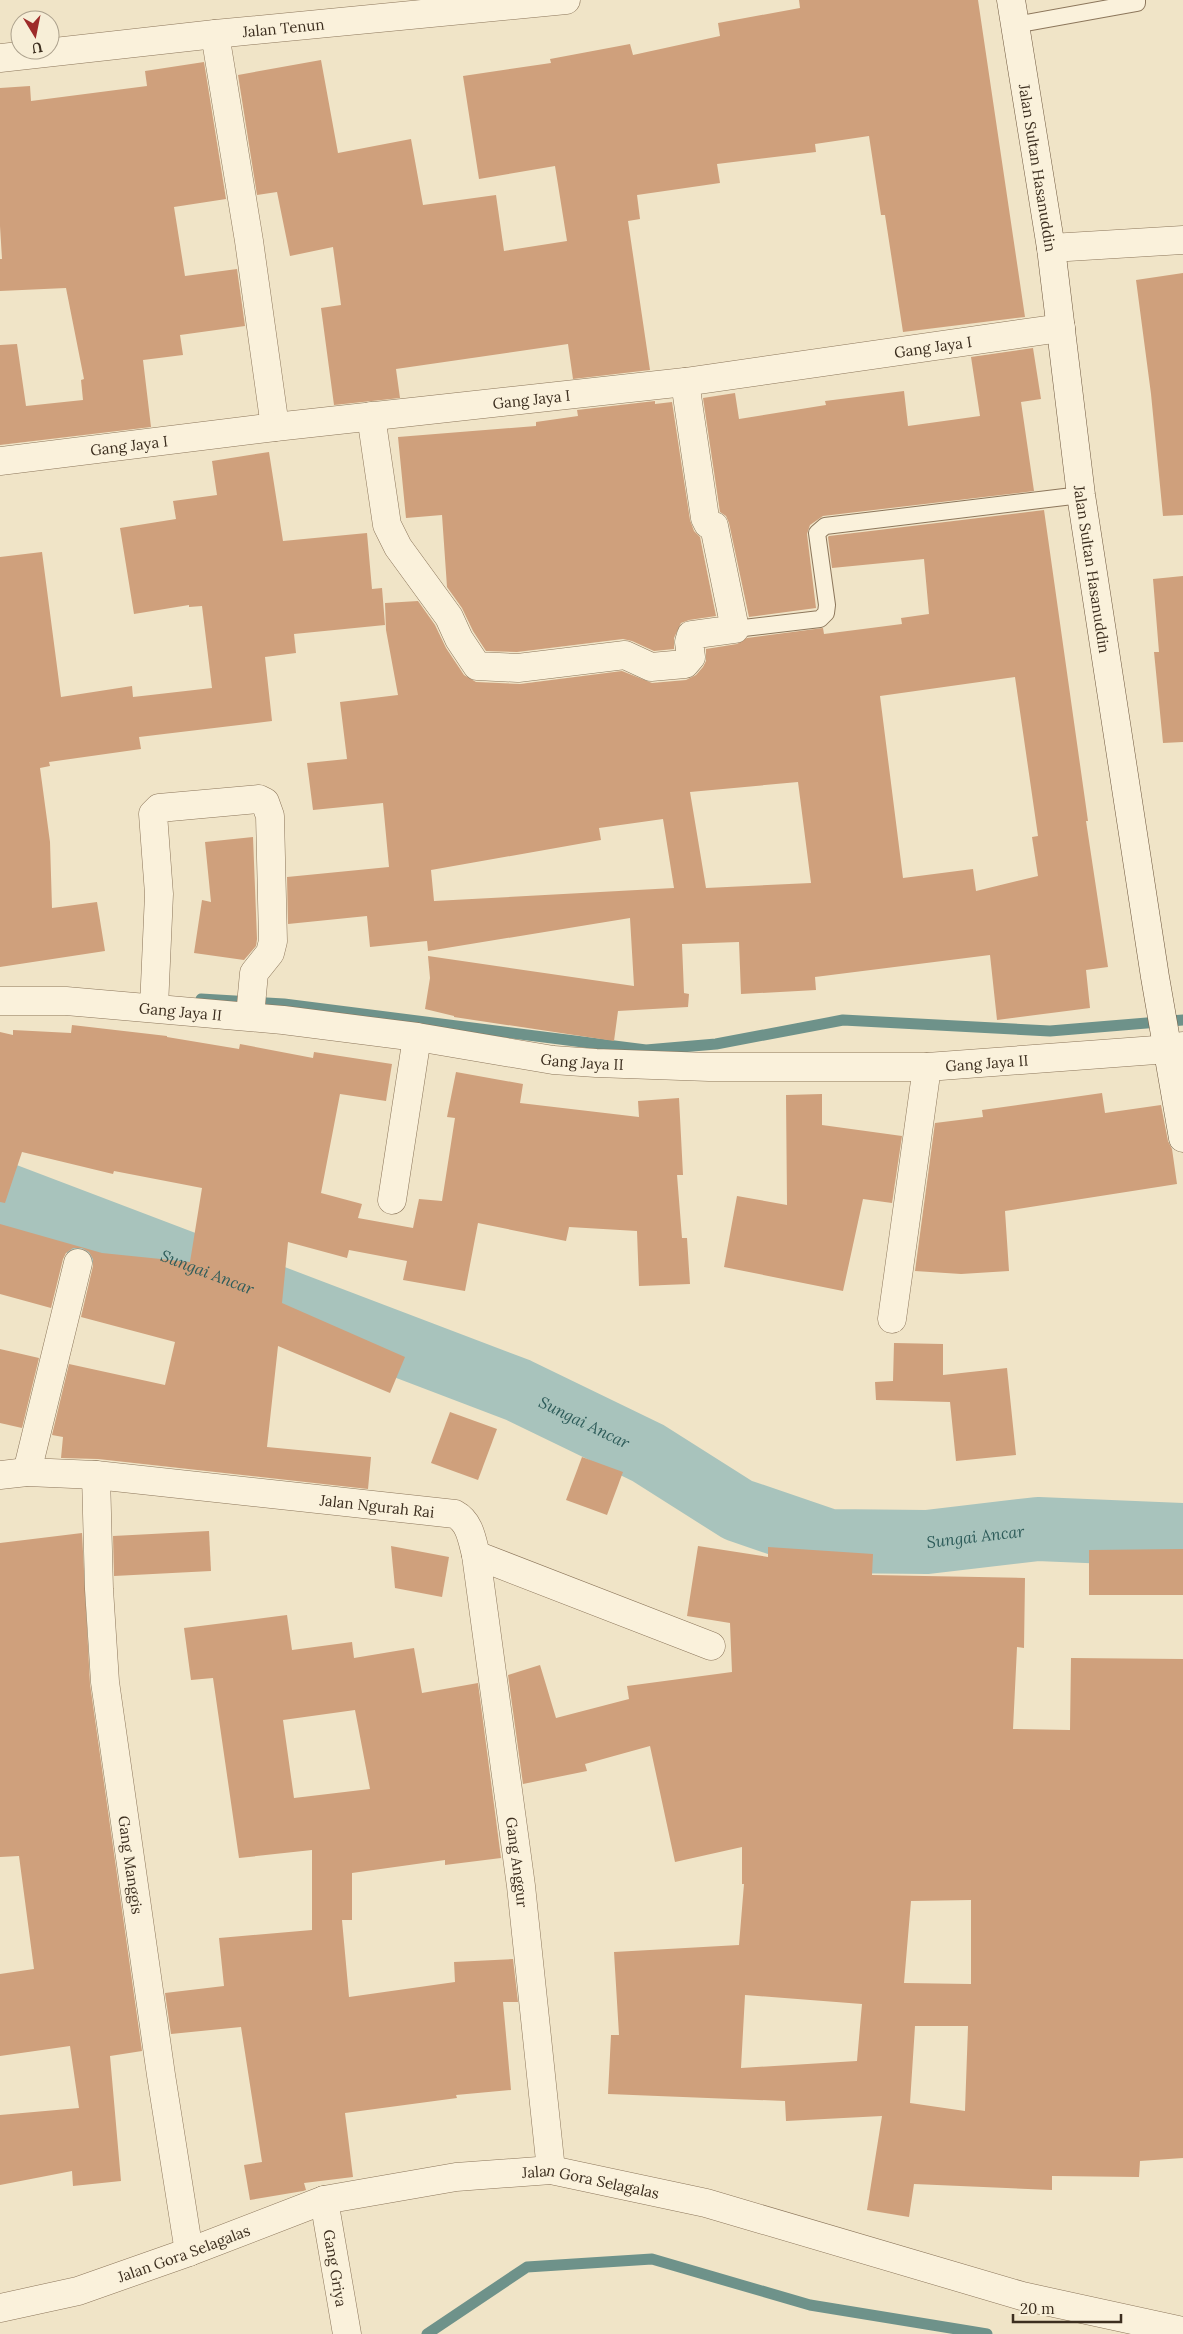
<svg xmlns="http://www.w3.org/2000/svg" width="1183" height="2334" font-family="Lora,serif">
	<rect width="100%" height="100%" fill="#f0e4c7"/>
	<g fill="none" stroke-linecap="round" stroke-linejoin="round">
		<g stroke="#6e928a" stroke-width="11">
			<path d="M201,999L284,1004L646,1050L716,1044L843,1020L1050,1031L1183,1020"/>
			<path d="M427,2334L527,2267L652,2259L810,2305L987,2334"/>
		</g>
		<path stroke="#a8c3bc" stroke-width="64" id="s1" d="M0,1193L518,1390L648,1453L738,1510L829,1541L927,1542L1038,1529L1183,1535"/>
	</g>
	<g fill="#cfa07c" fill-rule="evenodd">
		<path d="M799,0H978L1025,317L903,332L885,215H881L869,136L815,144L816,152L717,164L720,183L637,195L640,219L628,221L650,370L573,379L568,344L396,369L400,398L334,405L321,308L341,305L333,247L290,256L277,192L257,195L238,75L321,60L338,153L411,139L423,205L496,195L504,251L567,241L555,166L479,179L463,76L551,63L550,59L630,44L633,55L720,36L718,23L800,8Z"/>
		<path d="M204,62L226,199L174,207L185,276L237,269L245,326L180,335L183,355L143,360L151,427L0,445V345L17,344L26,406L83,400L81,380L84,379L66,288L0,291V259H2L0,226V88L30,86L31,101L147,86L145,71Z"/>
		<path d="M1183,273V515L1163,516L1151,394L1136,280Z"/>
		<path d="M1033,348L1041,399L1021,402L1034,491L823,516L810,525L807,534L816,608L749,617L729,523L726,516L720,512L703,398L735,393L739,419L826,405L825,401L904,391L908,426L980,416L971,357Z"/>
		<path d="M655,401V404L672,402L690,520L694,531L700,537L716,616L689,620L681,623L674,638V649L654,651L632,641L623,639L517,652L486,651L473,631L462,608L447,587L442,515L406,518L398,437L536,426V422L578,416L577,410Z"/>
		<path d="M269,452L283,541L367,533L372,589L382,588L385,625L294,634L296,653L265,657L272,721L139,737L141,749L49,762L50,766L40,768L50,842L52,908L97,902L105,951L0,967V557L42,552L61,697L132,686L133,697L212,688L202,606L189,607V605L134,614L120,528L176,519L173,501L217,495L212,461Z"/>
		<path d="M1044,510L1088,821H1086L1108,967L1086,970L1090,1008L997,1020L990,955L815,977L816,990L741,994L739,942L682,944L684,993L689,994L688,1007L618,1011L614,1041L454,1017V1016L425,1009L430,978L428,956L634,986L630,918L428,951L427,941L370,947L367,916L288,924L287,877L389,867L383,803L313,810L307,763L347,759L340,702L398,695L386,630L385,603L418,601L435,625L446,648L464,675L476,682L520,684L622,671L652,683L686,680L696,675L703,667L706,661V649L737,644L747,638L823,628L824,634L902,624L901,618L929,614L924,559L832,568L828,537L829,536ZM1015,677L1038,836L1032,837L1038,876L976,891L973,869L903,878L880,696ZM798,782L811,883L706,888L690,792ZM663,819L674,888L434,901L431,870L601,840L599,828Z"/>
		<path d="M1183,576V742L1163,743L1154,652H1159L1153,579Z"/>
		<path d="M253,837L257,939L256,946L244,960L194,953L202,900L211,902L205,842Z"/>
		<path d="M72,1025L167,1036V1037L239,1049L240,1044L313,1058L314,1052L392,1064L386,1101L340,1094L321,1193L362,1204L358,1218L413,1228L419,1199L442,1201L455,1118L447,1117L456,1072L523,1084L520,1103L639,1117L638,1101L679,1098L683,1175H677L682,1238H687L690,1284L639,1286L637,1231L569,1227L566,1241L478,1223L465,1291L403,1280L407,1261L349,1250L347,1258L288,1242L282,1303L405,1357L390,1393L278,1346L267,1447L371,1457L368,1489L98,1459L61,1458L63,1437L52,1435L69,1364L165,1385L175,1342L81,1317L93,1266V1259L89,1252L82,1248H73L66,1253L63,1259L51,1308L0,1294V1224L102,1253L190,1262L202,1188L114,1171L113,1174L22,1152L5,1203L0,1202V1032L13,1035V1030L71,1033Z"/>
		<path d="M1102,1093L1105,1113L1161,1105L1168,1141L1172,1149L1177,1184L1005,1211L1009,1271L961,1274L915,1271L935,1123L983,1117L982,1110Z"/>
		<path d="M822,1094V1125L902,1136L892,1203L863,1199L843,1291L724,1267L737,1196L787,1205L786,1095Z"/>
		<path d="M894,1343L943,1344V1375L1007,1368L1016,1455L956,1461L950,1402L876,1400L875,1382L893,1381Z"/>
		<path d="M0,1349L39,1358L22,1428L0,1423Z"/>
		<path d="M450,1412L497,1429L478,1480L431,1463Z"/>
		<path d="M582,1457L623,1472L607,1515L566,1500Z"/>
		<path d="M209,1531L211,1571L114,1576L113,1536Z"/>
		<path d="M82,1533L90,1684L142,2051L110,2056L121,2181L73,2186L72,2171L0,2185V2115L79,2108L70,2046L0,2056V1974L34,1969L19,1856L0,1857V1543Z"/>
		<path d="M391,1546L449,1557L442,1597L395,1588Z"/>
		<path d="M698,1546L768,1557V1547L873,1554L872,1575L1025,1578L1024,1648L1017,1647L1013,1729L1070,1730L1071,1658L1183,1659V2158L1140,2161L1139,2177L1052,2176V2190L914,2184L909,2217L867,2210L882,2116L786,2121L785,2101L608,2094L611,2035H619L614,1952L739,1945L744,1884H742V1847L675,1862L650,1746L585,1764L587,1771L523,1784L508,1675L540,1665L556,1718L629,1699L627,1686L732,1672L730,1623L687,1616ZM971,1900V1984L904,1983L911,1901ZM745,1995L862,2004L857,2061L741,2068ZM915,2026H968L965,2111L910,2103Z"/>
		<path d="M1183,1549V1595H1089V1550Z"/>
		<path d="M287,1615L292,1650L352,1642L354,1658L414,1648L422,1693L478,1683L501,1858L445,1865V1860L352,1873V1920H342L349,1997L455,1982L454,1962L513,1959L518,2002H503L511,2090L456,2095L457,2098L345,2113L353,2177L304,2183L306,2190L303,2191L250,2200L244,2165L262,2162L241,2027L171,2034L165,1993L224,1986L219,1938L312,1930V1850L239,1858L213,1678L191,1680L184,1628ZM355,1710L370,1789L294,1798L283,1720Z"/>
	</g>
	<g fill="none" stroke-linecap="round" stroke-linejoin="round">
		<g stroke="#8c765b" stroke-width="18">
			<g id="service">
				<path d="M1015,25L1137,3V0"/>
				<path d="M735,629L820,619L826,613L827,605L817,533L825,526L1081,495"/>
			</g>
		</g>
		<g stroke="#8c765b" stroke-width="29">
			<g id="minor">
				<path d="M215,34L249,241L275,427"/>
				<path id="s2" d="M0,58L215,34L566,0"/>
				<path d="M1051,248L1183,240"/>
				<path d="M371,416L387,525L398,547L449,617L459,639L477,666L518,668L625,655L651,667L685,664L691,657L689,642L691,635L735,629L714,526L708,524L705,518L685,382"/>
				<path id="s3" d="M0,461L275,427L685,382L1061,328"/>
				<path id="s4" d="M0,1001H66L283,1020L417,1037L553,1060L596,1063L709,1067H927L1169,1049L1183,1046"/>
				<path d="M154,1007L159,894L153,814L159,808L259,799L265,802L270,816L273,941L270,953L254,973L250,1016"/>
				<path d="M392,1200L417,1037"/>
				<path d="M892,1319L927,1067"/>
				<path d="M27,1472L78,1263"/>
				<path id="s5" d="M0,1475L27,1472L96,1475L455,1514C470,1522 472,1540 476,1555L711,1646"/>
				<path id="s6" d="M96,1475L99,1589L105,1682L161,2075L189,2252"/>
				<path id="s7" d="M476,1555L521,1886L551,2170"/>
				<path id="s8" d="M324,2200L347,2334"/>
			</g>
		</g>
		<g stroke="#8c765b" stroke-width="29">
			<g id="tertiary">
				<path id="s9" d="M0,2308L78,2291L189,2252L324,2200L456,2177L551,2170L706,2203L1022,2296L1183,2331"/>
			</g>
		</g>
		<g stroke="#6e573e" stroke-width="29">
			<g id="secondary">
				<path id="s10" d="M1011,0L1051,248L1081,495L1155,977L1183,1138"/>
			</g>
		</g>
		<use href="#service" stroke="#faf1db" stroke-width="16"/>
		<use href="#minor" stroke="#faf1db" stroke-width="28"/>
		<use href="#tertiary" stroke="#faf1db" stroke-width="28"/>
		<use href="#secondary" stroke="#faf1db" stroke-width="28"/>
	</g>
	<g text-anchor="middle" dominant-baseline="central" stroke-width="4.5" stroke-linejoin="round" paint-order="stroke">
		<g font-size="15" fill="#3c2e1f" stroke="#f7eed7">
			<text stroke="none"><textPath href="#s2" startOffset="285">Jalan Tenun</textPath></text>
			<text stroke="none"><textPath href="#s10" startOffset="170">Jalan Sultan Hasanuddin</textPath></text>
			<text stroke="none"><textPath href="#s3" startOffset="940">Gang Jaya I</textPath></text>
			<text stroke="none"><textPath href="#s3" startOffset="535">Gang Jaya I</textPath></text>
			<text stroke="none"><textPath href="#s3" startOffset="130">Gang Jaya I</textPath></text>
			<text stroke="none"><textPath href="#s10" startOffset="575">Jalan Sultan Hasanuddin</textPath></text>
			<text stroke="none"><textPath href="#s4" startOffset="181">Gang Jaya II</textPath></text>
			<text stroke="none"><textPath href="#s4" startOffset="586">Gang Jaya II</textPath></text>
			<text stroke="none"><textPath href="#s4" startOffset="991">Gang Jaya II</textPath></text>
			<text stroke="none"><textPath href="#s5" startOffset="379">Jalan Ngurah Rai</textPath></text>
			<text stroke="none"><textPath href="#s7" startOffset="310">Gang Anggur</textPath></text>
			<text stroke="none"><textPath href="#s6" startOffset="392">Gang Manggis</textPath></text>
			<text stroke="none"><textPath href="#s9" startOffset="612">Jalan Gora Selagalas</textPath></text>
			<text stroke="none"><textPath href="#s9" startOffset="192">Jalan Gora Selagalas</textPath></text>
			<text stroke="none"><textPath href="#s8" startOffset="69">Gang Griya</textPath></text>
		</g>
		<g font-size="16" font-style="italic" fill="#2e5c5a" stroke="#f7eed7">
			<text stroke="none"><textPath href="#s1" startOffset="222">Sungai Ancar</textPath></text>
			<text stroke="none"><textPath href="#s1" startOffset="628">Sungai Ancar</textPath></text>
			<text stroke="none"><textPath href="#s1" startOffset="1048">Sungai Ancar</textPath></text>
		</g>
	</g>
	<g transform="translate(35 35) rotate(170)"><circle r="24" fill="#f7eed7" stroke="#aca18d"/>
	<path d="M0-4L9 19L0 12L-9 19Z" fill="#9d2b2a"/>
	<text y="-8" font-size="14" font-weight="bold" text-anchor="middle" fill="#3c2e1f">U</text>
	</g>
	<path d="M1013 2314v8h108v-8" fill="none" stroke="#3c2e1f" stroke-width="2.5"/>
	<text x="1020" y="2314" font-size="15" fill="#3c2e1f" stroke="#f7eed7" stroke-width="4" paint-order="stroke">20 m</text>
</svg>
